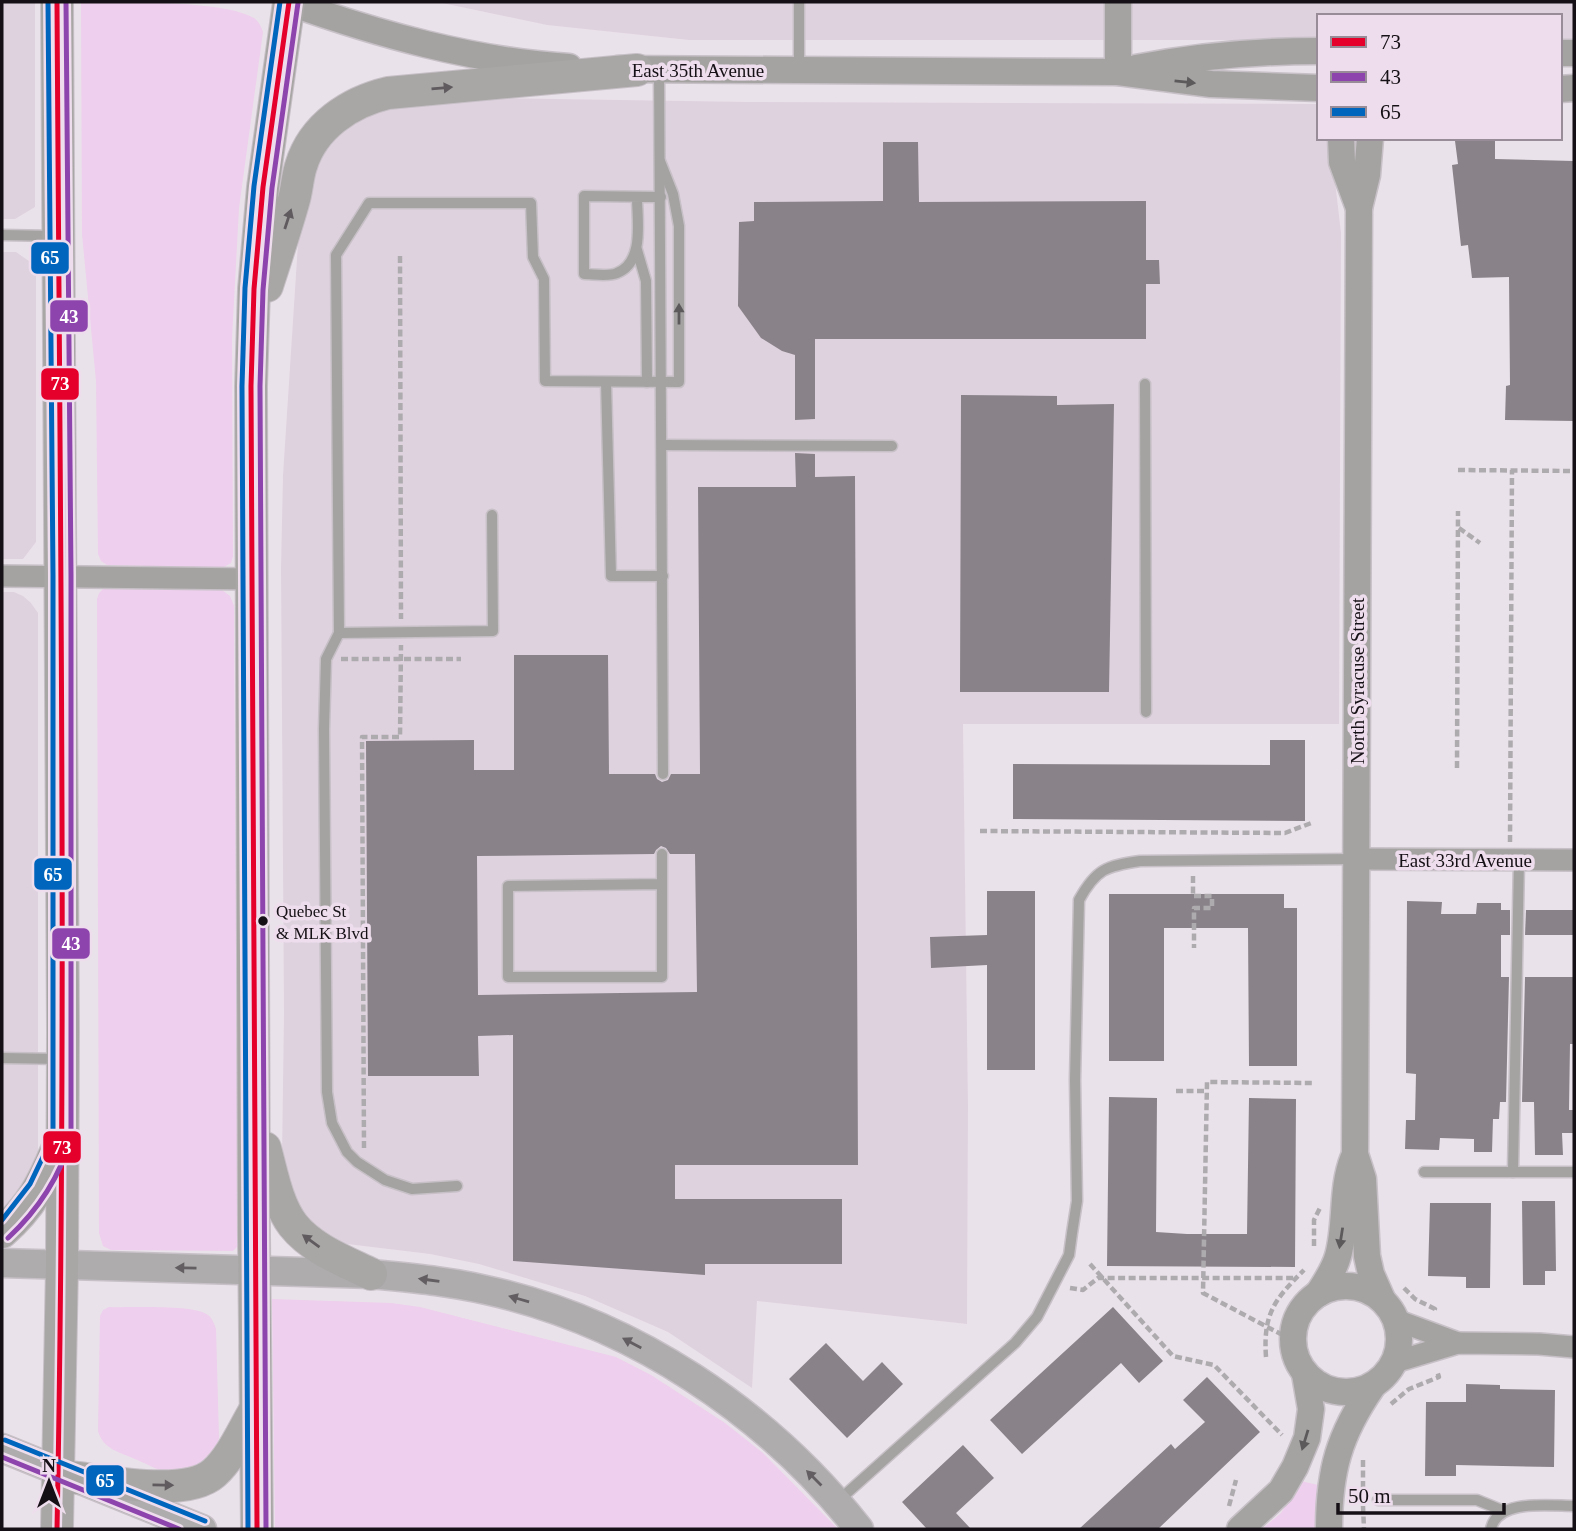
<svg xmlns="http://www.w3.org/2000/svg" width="1576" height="1531" font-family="Georgia,serif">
	<rect width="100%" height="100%" fill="#eae2ea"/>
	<g fill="#dfd2df">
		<path d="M2,2H35V207L15,219H2Z"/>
		<path d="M437,2H1574V41H1560V16H1319V40H689L547,25Z"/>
		<path d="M437,97L750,102L1313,104H1319V138H1334L1335,181L1341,233L1339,724H963L968,1107L967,1324L757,1301L752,1388L668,1332L585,1296L479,1264L430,1254L347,1244L332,1240L300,1217L282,1156L284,1013L281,568L283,475L301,197L342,119Z"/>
		<path d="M2,252H16L36,266V542L23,559H2Z"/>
		<path d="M2,592H14L23,596L31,603L38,613V1152L35,1172L2,1224Z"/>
	</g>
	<g fill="#eecfed">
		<path d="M81,2C121,2 224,0 254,18C259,22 261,26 263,32L239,208L232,338L233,556L231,563L222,568L107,565L101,561L98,554L96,381L82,234Z"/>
		<path d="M103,589L222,590L230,596L234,606L238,1241V1246L233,1251L111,1250L103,1246L99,1233L97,599L99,593Z"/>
		<path d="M272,1299L391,1303L420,1307L616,1357L651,1375L725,1423L763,1453L838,1529H275Z"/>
		<path d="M109,1307C130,1308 193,1304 208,1315C212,1318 214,1323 216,1329L219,1438C213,1460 194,1472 170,1472C160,1472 145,1463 135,1459C119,1452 103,1449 98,1431L100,1316L103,1310Z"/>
		<path d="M1301,1481L1318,1485L1320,1529H1262L1281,1513Z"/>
	</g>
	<g fill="#898389" fill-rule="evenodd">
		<path d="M1455,141H1495V159L1574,161V421L1505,420L1506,386L1510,385L1509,277L1472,278L1468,245L1461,246L1452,165L1458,164Z"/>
		<path d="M883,142H918L919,202L1146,201V260H1159L1160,284H1146V339H815V419L795,420V355L782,351L761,338L738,306L739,222L754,221V202L883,201Z"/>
		<path d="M961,395L1057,396V405L1114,404L1109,692H960Z"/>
		<path d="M795,453L815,454V477L855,476L858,1165H675V1199H842V1264H705V1275L513,1261V1035L478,1036L479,1076H368L366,741L474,740V770H514V655H608L609,774H655L657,779L662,782L668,780L671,774H700L698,487H796ZM661,846L666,848L670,854H695L697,992L478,995L477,856L654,854L656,850Z"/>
		<path d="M1270,740H1305V821L1013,819V764L1270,765Z"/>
		<path d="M987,891H1035V1070H987V965L931,968L930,937L987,935Z"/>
		<path d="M1109,894H1284V908H1297V1066H1249L1248,928H1164V1061H1109Z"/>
		<path d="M1407,901L1442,902L1441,914H1476L1477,903H1501V910H1510V935H1501V977H1509L1506,1102H1500L1499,1119H1493L1492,1152H1474V1139L1440,1138L1439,1150L1405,1149L1406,1120H1415L1416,1074L1406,1073Z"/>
		<path d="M1526,910H1574V935H1525Z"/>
		<path d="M1525,977H1574V1044H1570L1569,1110H1574V1133H1562L1563,1155H1535L1534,1102H1522Z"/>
		<path d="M1109,1097L1157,1098L1156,1232L1187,1234H1247L1249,1098L1296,1099L1295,1267L1107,1266Z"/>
		<path d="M1522,1201H1555L1556,1271H1545V1285H1523Z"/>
		<path d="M1430,1203H1491L1490,1288H1466V1277L1428,1276Z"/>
		<path d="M1113,1307L1163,1361L1139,1383L1121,1363L1022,1454L990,1420Z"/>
		<path d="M826,1343L863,1381L882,1362L903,1384L847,1438L789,1379Z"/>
		<path d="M1207,1377L1260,1432L1158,1529H1079L1171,1444L1175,1449L1205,1422L1183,1400Z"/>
		<path d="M1466,1384L1500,1385V1389L1555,1390L1554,1467L1456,1465V1476H1425L1426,1402H1466Z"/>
		<path d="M963,1445L994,1478L956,1513L971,1529H927L902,1502Z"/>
	</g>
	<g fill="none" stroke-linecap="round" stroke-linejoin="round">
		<g stroke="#c7c1c7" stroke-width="13">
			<g id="service">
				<path d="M659,70L663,774"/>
				<path d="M799,70V2"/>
				<path d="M637,197C637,220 645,262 617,273C609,277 593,274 584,274V196L661,197"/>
				<path d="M2,235L55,236"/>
				<path d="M637,250L646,281L647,382"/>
				<path d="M606,382L611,576H663"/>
				<path d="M1145,384L1146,712"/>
				<path d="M662,445L892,446"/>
				<path d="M492,515L493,631L339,633L336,255L369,203H531L533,257L544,279L545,381L679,382V226L673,194L660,161"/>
				<path d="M339,633L326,659L324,729L327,1092L332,1123L347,1152L357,1162L385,1180L412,1189L457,1186"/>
				<path d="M662,854V977H508V886L662,884"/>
				<path d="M2,1058L60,1059"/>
				<path d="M1424,1172H1574"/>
				<path d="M1513,1172L1519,860"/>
				<path d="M1378,1500H1477L1504,1511"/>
				<path d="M838,1501L1015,1343L1037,1317L1069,1255L1072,1233L1077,1201L1075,1080L1079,900C1096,869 1106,866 1140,861L1357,859"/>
				<path d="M1491,1529C1497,1498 1551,1506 1574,1506"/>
			</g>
		</g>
		<g stroke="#c7c1c7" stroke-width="24">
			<g id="minor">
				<path d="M2,576L252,579"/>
				<path d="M1357,859L1574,860"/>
				<path d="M1396,1320L1458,1343"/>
				<path d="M1395,1362L1458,1343L1539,1344L1574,1347"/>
			</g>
		</g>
		<g stroke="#c7c1c7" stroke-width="29">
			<g id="tertiary">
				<path d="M288,2C378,34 473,61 569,67"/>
				<path d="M1560,53H1574"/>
				<path d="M1136,68C1197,56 1257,51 1319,51"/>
				<path d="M618,69L1118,72L1211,84L1319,88"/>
				<path d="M1118,72V2"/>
				<path d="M1560,89L1574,88"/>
				<path d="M1341,138L1342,162L1359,208"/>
				<path d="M1370,138L1367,175L1359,208L1355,1154L1363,1179L1367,1256L1371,1274L1382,1299"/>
				<circle cx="1346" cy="1339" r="53"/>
				<path d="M1318,1294C1326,1282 1334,1270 1338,1256C1347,1224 1341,1190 1353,1159"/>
				<path d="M1240,1529L1281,1491L1295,1467L1307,1438L1311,1409L1305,1374"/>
				<path d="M1329,1529C1329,1471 1339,1435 1372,1387"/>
			</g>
		</g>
		<g stroke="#c7c1c7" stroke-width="31">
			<g id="secondary">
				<path d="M2,1263L371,1274C410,1278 448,1281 486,1290C632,1322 767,1412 859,1529"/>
				<path d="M2,1448L202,1529"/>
			</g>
		</g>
		<g stroke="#c7c1c7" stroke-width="34">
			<g id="primary">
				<path d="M267,286C276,258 285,231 293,203C297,191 297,178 301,166C313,126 350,102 388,93L637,70"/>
				<path d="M265,1148C272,1173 277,1204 293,1225C312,1249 344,1261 371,1274"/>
				<path d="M2,1232C31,1207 43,1183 57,1149"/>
				<path d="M70,1477C106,1481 186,1498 214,1473C232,1457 243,1430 255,1410"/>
				<path d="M57,1529L62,1265L63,1031L57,2"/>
				<path d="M257,1529L254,1236L251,386L254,289L263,187L289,2"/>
			</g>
		</g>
		<g stroke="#aeabae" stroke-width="4.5" stroke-dasharray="7 3.5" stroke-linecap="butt">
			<path d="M400,256L401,619"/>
			<path d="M1458,470L1574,471"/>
			<path d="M1459,528L1480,543"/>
			<path d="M341,659H461"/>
			<path d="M1457,768L1458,511"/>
			<path d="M980,831L1285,833L1314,822"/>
			<path d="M1510,842L1512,470"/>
			<path d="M1193,876V896H1212V908H1194V948"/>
			<path d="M1176,1091H1207"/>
			<path d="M364,1148L362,737H400L401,645"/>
			<path d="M1314,1246V1220L1320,1208"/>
			<path d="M1090,1264L1173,1356L1214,1365L1282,1435"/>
			<path d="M1070,1288L1083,1290L1098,1278H1296"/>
			<path d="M1404,1288L1415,1299L1435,1309L1434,1311"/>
			<path d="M1292,1340L1203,1293L1207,1082L1314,1083"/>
			<path d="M1266,1357C1263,1314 1274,1300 1304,1270"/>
			<path d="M1391,1404L1409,1389L1439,1377L1437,1371"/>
			<path d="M1363,1460V1493"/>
			<path d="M1229,1506L1236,1480"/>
			<path d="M1363,1506L1364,1529"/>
		</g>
		<use href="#service" stroke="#a5a3a2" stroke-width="10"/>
		<use href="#minor" stroke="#a5a3a2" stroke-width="21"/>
		<use href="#tertiary" stroke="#a5a3a2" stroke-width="26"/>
		<use href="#secondary" stroke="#aeacad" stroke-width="28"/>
		<use href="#primary" stroke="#a9a6a6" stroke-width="32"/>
		<g stroke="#eedeed" stroke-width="10">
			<g id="bus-1">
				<path d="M57,2C60,511 67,1020 57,1529"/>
				<path d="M257,1529L251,386L254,289L263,187L289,2"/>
			</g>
		</g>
		<g stroke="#eedeed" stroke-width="10">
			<g id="bus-2">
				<path d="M8,1238C37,1211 60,1176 71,1138V576L66,2"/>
				<path d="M2,1457L179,1529"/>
				<path d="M266,1529L260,386L263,290L272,188L298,3"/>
			</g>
		</g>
		<g stroke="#eedeed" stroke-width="10">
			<g id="bus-3">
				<path d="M2,1220L30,1184L53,1136V576L48,2"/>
				<path d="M5,1440L205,1521"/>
				<path d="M248,1529L242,386L245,288L254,186L280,2"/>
			</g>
		</g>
		<use href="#bus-1" stroke="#e4002b" stroke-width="5"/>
		<use href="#bus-2" stroke="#8e44ad" stroke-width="5"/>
		<use href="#bus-3" stroke="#0065bd" stroke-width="5"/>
	</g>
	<defs><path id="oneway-solid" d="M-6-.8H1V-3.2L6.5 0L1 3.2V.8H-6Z" transform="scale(1.75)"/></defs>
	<g fill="#5d5a5c">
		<use href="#oneway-solid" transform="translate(1185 82) rotate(6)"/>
		<use href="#oneway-solid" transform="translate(679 314) rotate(-90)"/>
		<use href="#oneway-solid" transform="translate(1341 1238) rotate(99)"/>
		<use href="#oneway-solid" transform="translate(1305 1440) rotate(107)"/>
	</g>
	<g fill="#5f5b5e">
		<use href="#oneway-solid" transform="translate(442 88) rotate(-5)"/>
		<use href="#oneway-solid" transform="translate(288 219) rotate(-72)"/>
		<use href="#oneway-solid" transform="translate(311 1241) rotate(-144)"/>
		<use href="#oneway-solid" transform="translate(163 1485) rotate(1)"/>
	</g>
	<g fill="#625e61">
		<use href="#oneway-solid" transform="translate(186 1268) rotate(-179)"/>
		<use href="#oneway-solid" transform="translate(429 1280) rotate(-172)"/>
		<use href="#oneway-solid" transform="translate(519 1299) rotate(-164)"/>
		<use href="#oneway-solid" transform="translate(632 1343) rotate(-152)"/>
		<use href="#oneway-solid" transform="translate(814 1478) rotate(-135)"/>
	</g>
	<circle fill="#151015" stroke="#eedeed" stroke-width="2.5" cx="263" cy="921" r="6"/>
	<g text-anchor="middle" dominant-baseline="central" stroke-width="7" stroke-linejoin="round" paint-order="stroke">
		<g font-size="17" fill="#151015" stroke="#eedeed" text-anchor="start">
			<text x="276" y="911">Quebec St<tspan x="276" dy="22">&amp; MLK Blvd</tspan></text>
		</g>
		<g font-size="19" fill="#151015" stroke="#eedeed">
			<text x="698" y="70">East 35th Avenue</text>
			<text transform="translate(1357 681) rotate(-90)">North Syracuse Street</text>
			<text x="1465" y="860">East 33rd Avenue</text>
		</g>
	</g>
	<g stroke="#eedeed" stroke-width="2.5">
		<rect x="30" y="241" width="40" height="34" rx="7" fill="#0065bd"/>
		<rect x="49" y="299" width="40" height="34" rx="7" fill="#8e44ad"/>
		<rect x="40" y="367" width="40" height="34" rx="7" fill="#e4002b"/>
		<rect x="33" y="857" width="40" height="34" rx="7" fill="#0065bd"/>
		<rect x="51" y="927" width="40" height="33" rx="7" fill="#8e44ad"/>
		<rect x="42" y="1130" width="40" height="34" rx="7" fill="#e4002b"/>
		<rect x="85" y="1464" width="40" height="33" rx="7" fill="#0065bd"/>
	</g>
	<g font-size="19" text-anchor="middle" font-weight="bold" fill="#fff">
		<text x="50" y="264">65</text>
		<text x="69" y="323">43</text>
		<text x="60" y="390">73</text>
		<text x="53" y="881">65</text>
		<text x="71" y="950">43</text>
		<text x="62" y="1154">73</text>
		<text x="105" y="1487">65</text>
	</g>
	<rect width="1576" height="1531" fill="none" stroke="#151015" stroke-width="7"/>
	<rect x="1317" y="14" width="245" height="126" fill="#eedeed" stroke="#978c97" stroke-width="2"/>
	<rect x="1331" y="37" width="35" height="10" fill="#e4002b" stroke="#978c97" stroke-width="2"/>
	<text x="1380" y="49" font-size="21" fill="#151015">73</text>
	<rect x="1331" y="72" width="35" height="10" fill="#8e44ad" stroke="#978c97" stroke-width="2"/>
	<text x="1380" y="84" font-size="21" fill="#151015">43</text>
	<rect x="1331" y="107" width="35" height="10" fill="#0065bd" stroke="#978c97" stroke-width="2"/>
	<text x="1380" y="119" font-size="21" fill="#151015">65</text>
	<g transform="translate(49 1482)" stroke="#eedeed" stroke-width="5" paint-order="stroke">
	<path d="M0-5L12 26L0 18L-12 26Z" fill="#151015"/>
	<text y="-10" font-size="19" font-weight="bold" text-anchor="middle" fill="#151015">N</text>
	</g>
	<path d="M1338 1503v10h166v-10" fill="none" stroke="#151015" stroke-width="3.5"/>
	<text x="1348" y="1503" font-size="21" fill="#151015" stroke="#eedeed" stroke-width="5" paint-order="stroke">50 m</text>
</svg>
